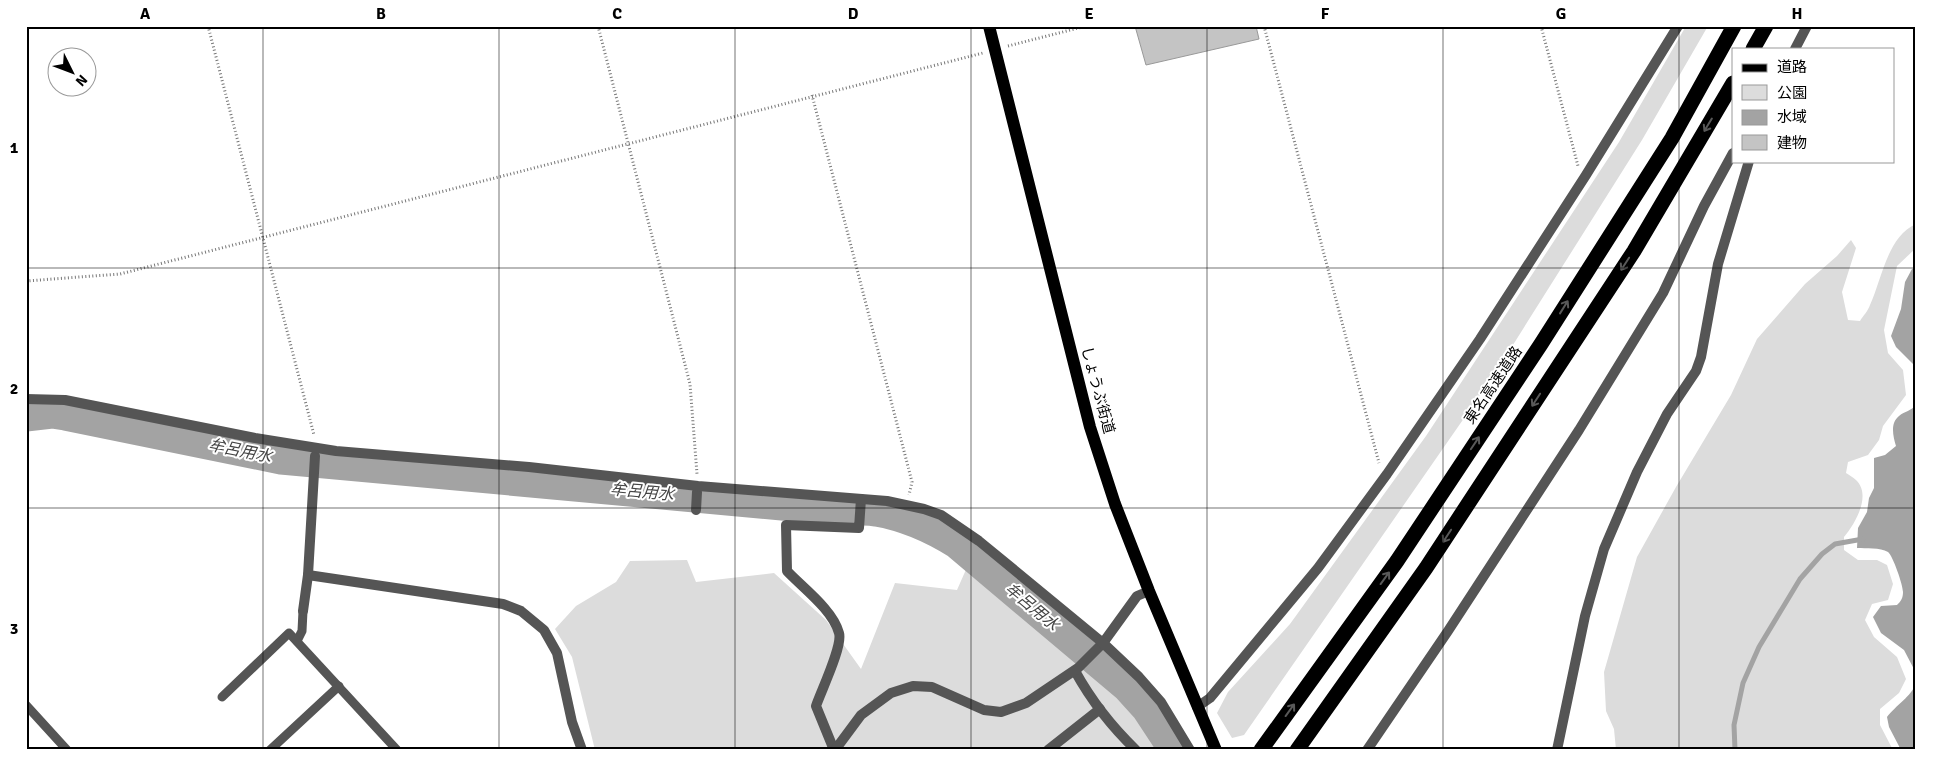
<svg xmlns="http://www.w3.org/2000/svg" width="1942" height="776" font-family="Signika,'Noto Sans JP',sans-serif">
	<rect width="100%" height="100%" fill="#fff"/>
	<g fill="#dcdcdc">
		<path d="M1686,26H1708L1642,140L1494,375L1244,735L1232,738L1217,713L1228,692L1290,624L1426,436L1619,142Z"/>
		<path d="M1916,224V248L1897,266L1884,330L1888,353L1903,370L1906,395L1883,426L1879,440L1868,455L1848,462L1846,473C1849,475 1853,477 1856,480C1872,495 1855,524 1844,537V550L1858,560H1877L1887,565L1893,584L1888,600L1872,604L1865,620L1874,637L1897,657L1906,679L1899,693L1880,709V725L1893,750H1616L1614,729L1606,711L1604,672L1637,557L1676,487L1731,395L1757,339L1805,284L1837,256L1851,240L1856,248L1842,292L1848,320L1860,321C1863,316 1868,311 1870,305C1882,279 1887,237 1916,224Z"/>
		<path d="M687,560L696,582L774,573L826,620L861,669L895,583L957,590L968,565L1076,658L1127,707L1165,750H627L622,747L617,750H595L572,657L555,629L576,606L616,582L630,561Z"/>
	</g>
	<g fill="#a3a3a3">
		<path d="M1916,268V367L1896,347L1891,336L1901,309L1905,282L1912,269Z"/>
		<path d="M1916,405V673L1904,650L1881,633L1873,617L1881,606L1897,605C1901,601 1903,598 1903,592C1903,585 1893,556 1888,552C1880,547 1866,549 1857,548L1858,528L1867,512L1869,498L1874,488V458L1885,455L1896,446C1893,436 1890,423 1899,416C1905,411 1911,411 1916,405Z"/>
		<path d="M1916,683V750H1901L1889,727L1887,717C1895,706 1912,696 1916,683Z"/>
	</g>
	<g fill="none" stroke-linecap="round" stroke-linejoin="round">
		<path stroke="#a3a3a3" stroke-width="5" d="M1735,750L1734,725L1743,683L1759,647L1800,579L1822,554L1835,544L1863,539"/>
		<path stroke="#a3a3a3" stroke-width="29" d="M26,417L52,414L65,416L281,460L825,510C842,511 860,510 876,512C905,517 932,529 956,544L1127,688L1146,709L1173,750"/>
	</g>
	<path fill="#c4c4c4" stroke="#999" d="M1135,26H1256L1259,39L1146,65Z"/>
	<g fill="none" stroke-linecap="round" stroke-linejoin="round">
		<g stroke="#777" stroke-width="3" stroke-dasharray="1 2.5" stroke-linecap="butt">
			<path d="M208,26L314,435"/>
			<path d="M598,26L690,384L697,474"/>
			<path d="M1264,26L1379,463"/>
			<path d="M1541,26L1578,166"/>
			<path d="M1008,46L1086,26"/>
			<path d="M812,95L912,482L909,495"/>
			<path d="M26,281L120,274L983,53"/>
		</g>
		<g stroke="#555" stroke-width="9">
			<path d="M297,641L302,631L303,611"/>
			<path d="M222,697L289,633L397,750"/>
			<path d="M26,705L67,750"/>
			<path d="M270,750L339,686"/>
		</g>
		<g stroke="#555" stroke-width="10">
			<path d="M1795,49L1807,26"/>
			<path d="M696,510L697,492"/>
			<path d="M308,575L503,604L521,611L544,630L557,653L572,722L582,750"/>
			<path d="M303,611L308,575L315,456"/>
			<path d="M1075,671C1091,700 1112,727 1136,750"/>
			<path d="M1197,707L1210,698L1318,568L1387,474L1480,339L1586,175L1678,26"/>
			<path d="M834,750L816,706C821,691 843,646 839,633C833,610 803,588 787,571L786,525L859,528L861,499"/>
			<path d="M835,750L861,715L891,693L913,686L932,687L984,710L1001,712L1026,703L1078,668L1103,643L1137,596L1149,591"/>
			<path d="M1048,750L1100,709"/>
			<path d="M1367,750L1448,631L1579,430L1663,293L1704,206L1733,153"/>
			<path d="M1557,750L1585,616L1604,549L1637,472L1667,414L1696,371L1701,357L1718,264L1749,161"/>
		</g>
		<path stroke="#555" stroke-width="10" d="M26,399L65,400L255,438L336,451L529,467L698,486L887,501L924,509L941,515L979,541L1103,643L1139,677L1161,702L1190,750"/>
		<path stroke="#000" stroke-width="12" d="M989,26L1090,427L1115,504L1149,591L1216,750"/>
		<g stroke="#000" stroke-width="15">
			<path d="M1753,49L1766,26"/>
			<path d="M1261,750L1397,561L1541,344L1672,138L1734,26"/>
			<path d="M1297,750L1426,568L1634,251L1733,83"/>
		</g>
	</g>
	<defs><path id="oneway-shaft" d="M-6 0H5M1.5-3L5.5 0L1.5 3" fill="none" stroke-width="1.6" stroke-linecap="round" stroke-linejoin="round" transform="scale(1.25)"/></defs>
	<g stroke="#595959">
		<use href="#oneway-shaft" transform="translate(1708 125) rotate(121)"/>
		<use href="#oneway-shaft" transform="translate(1625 264) rotate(123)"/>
		<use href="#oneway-shaft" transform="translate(1564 307) rotate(-58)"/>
		<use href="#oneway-shaft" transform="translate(1536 400) rotate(123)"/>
		<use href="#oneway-shaft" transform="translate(1475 443) rotate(-56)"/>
		<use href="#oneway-shaft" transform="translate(1447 536) rotate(123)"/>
		<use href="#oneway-shaft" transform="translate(1385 578) rotate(-54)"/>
		<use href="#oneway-shaft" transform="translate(1290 710) rotate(-54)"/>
	</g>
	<path fill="none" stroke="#000" stroke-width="1" stroke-opacity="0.55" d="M263,26V750M499,26V750M735,26V750M971,26V750M1207,26V750M1443,26V750M1679,26V750M26,268H1916M26,508H1916"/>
	<g text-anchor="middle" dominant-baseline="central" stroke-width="4" stroke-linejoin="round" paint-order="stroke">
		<g font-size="15" fill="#000" stroke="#fff">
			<text transform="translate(1493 385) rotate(-56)">東名高速道路</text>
			<text transform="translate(1098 390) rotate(75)">しょうぶ街道</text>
		</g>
		<g font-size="16" font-style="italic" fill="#444" stroke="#fff">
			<text transform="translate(240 451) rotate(11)">牟呂用水</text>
			<text transform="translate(642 492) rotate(5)">牟呂用水</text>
			<text transform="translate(1032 607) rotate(40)">牟呂用水</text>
		</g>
	</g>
	<rect width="1942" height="776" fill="none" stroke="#ffffff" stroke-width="55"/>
	<rect x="1732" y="48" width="162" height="115" fill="#ffffff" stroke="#999999"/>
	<rect x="1742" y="64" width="25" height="8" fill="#000000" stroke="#999999"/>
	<text x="1777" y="72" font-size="15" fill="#000000">道路</text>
	<rect x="1742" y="85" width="25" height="15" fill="#dcdcdc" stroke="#999999"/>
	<text x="1777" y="98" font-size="15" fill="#000000">公園</text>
	<rect x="1742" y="110" width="25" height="15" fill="#a3a3a3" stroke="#999999"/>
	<text x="1777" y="122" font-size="15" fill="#000000">水域</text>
	<rect x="1742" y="135" width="25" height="15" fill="#c4c4c4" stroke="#999999"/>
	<text x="1777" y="148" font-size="15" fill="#000000">建物</text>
	<g transform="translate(72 72) rotate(132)"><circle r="24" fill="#ffffff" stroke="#999999"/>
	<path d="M0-4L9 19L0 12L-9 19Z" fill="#000000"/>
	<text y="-8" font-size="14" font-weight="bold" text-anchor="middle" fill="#000000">N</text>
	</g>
	<rect x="28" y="28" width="1886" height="720" fill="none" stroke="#000" stroke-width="2"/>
	<g font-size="16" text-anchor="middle" font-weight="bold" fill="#000">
		<text x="145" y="19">A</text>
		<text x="381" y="19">B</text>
		<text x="617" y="19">C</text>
		<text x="853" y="19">D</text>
		<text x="1089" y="19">E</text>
		<text x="1325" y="19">F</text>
		<text x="1561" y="19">G</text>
		<text x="1797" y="19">H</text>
		<text x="14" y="153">1</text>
		<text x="14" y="394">2</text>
		<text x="14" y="634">3</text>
	</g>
</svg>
